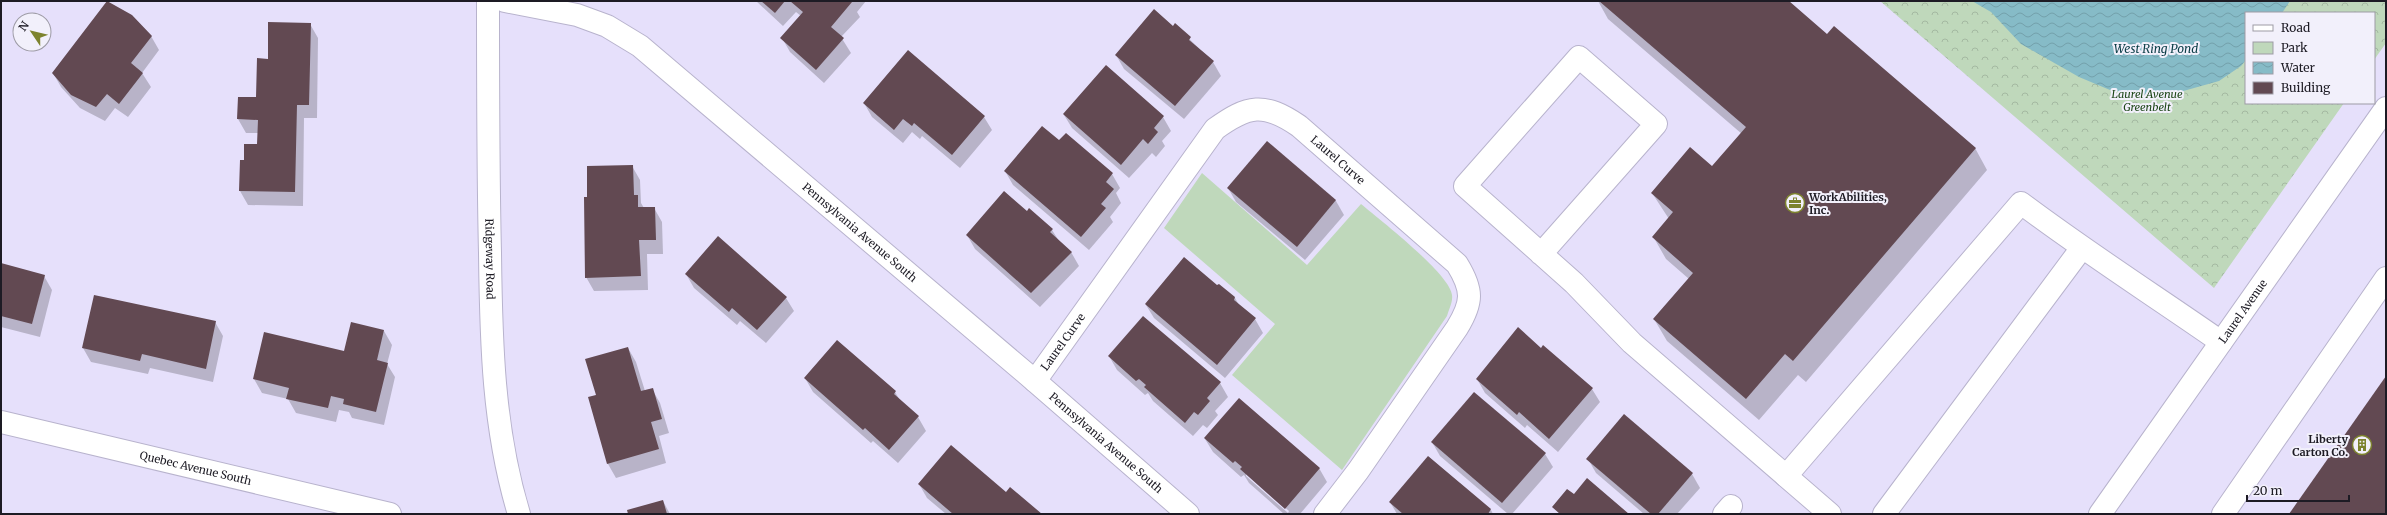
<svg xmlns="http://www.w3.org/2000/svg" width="2387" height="515" font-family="Merriweather,serif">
	<defs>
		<pattern id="forest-crowns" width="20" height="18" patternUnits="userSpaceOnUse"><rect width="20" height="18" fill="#bfd8bb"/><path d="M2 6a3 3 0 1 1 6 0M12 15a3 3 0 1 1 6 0" fill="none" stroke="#a4b9a1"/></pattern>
		<pattern id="water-waves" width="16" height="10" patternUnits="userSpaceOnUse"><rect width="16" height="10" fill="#86bbc7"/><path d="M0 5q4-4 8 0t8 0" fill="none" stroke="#73a0ab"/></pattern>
	</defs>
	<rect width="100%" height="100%" fill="#e6e0fb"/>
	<path fill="#bfd8bb" d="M1202,173L1307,265L1361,204C1380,220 1450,274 1452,295C1453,302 1449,309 1447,316L1342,470L1232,375L1275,324L1164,228Z"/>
	<path fill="url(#forest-crowns)" d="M1880,1H2386V43L2374,60V13H2246V103H2344L2214,288Z"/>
	<path fill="url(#water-waves)" d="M1972,1H2290L2282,13H2246V60L2241,66L2219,81L2162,97L2110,90L2079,77L2021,44L1991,12Z"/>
	<g fill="#0003" fill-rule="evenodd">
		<path d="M756,1H866L857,12L860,17L841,37L851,53L824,83L790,52L782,38L801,16L796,12L783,26Z"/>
		<path d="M1598,1H1788L1827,35L1975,148L1987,170L1806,382L1798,375L1759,420L1667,341L1654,319L1689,279L1666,259L1654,238L1669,219L1652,193L1712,168L1742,134L1608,19Z"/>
		<path d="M310,24L318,38L317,118H304L303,206L248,205L240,191L245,161L258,145L259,133H246L238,119L239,98H257L269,60Z"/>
		<path d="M1175,25L1213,62L1221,76L1184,119L1124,69L1116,55Z"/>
		<path d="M151,36L159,50L142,73L151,87L128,117L115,108L105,121L80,108L61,87L53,73Z"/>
		<path d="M1106,66L1163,117L1171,131L1162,141L1165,146L1156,157L1152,153L1129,178L1072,128L1064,115Z"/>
		<path d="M864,103L984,117L992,130L960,168L922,136L920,139L912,132L903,143L872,117Z"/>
		<path d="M1066,134L1112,174L1120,188L1116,193L1121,203L1110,217L1113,222L1089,250L1013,185L1005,171L1059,142Z"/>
		<path d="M1268,143L1336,201L1344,215L1305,260L1236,202L1228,188Z"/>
		<path d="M632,166L640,180L641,203L644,208H654L662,222L663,254H647L648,290L594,291L586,277Z"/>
		<path d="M1027,213L1052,230L1059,241L1071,252L1079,266L1040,307L975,249L967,235Z"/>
		<path d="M1,264L44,276L52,290L40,337L1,327Z"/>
		<path d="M686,274L786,298L794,311L766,343L740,321L737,325L694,288Z"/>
		<path d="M1217,287L1235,298L1239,305L1255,319L1263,333L1225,378L1154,318L1146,305Z"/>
		<path d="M215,322L223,336L213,382L150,368L148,374L91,362L83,348Z"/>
		<path d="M384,331L392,345L387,364L395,377L384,425L352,418L349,412L339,410L336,422L296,413L288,399L262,393L254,379L344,352Z"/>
		<path d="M628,348L636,362L645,391L652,389L660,403L669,433L659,436L666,463L616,478L608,464L589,398L597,395Z"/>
		<path d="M1541,349L1592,389L1600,402L1558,452L1527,425L1525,428L1485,393L1477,379Z"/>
		<path d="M1109,356L1220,383L1228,397L1215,411L1218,415L1207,428L1203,425L1193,436L1153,401L1148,393L1145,395L1117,370Z"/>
		<path d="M805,378L895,392L901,402L918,417L926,431L898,463L873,441L871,443L813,392Z"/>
		<path d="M1205,439L1319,468L1327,482L1300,514H1284L1249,483L1244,475L1241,477L1213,452ZM1246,473L1289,511L1288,513L1246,476Z"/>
		<path d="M1432,442L1545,454L1553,467L1512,514H1508L1440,456Z"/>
		<path d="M1429,457L1491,510L1493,514H1397L1390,502Z"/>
		<path d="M1588,459L1692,474L1700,488L1677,514H1644L1596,473Z"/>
		<path d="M919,484L1006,493L1040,514H946L927,498Z"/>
		<path d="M663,501L670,514H629Z"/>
	</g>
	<g fill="#624952">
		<path d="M107,1L132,15L152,36L131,63L143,73L119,104L107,94L96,107L71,95L52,73Z"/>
		<path d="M761,1H785L775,13Z"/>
		<path d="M790,1L852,2L831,27L844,38L816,70L780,38L803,12Z"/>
		<path d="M1599,1H1789L1827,34L1834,26L1976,148L1793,361L1785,354L1746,399L1653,319L1693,273L1652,237L1673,212L1651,193L1690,147L1712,166L1746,127Z"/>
		<path d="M1154,9L1173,26L1175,23L1191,37L1189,40L1214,61L1175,106L1115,55Z"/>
		<path d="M268,22L311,23L309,105H297L295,192L239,191L240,160H244V144H257L258,120L237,119L238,97H256L257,58L268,59Z"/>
		<path d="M908,50L985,116L952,155L914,123L912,126L903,119L894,130L863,103Z"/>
		<path d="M1106,65L1164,116L1154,128L1158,132L1148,144L1143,139L1121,165L1063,114Z"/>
		<path d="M1042,126L1059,140L1066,133L1113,173L1106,182L1114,189L1101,204L1106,208L1081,237L1004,171Z"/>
		<path d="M1267,141L1336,200L1297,247L1227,188Z"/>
		<path d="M633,165L634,195H638V207H655L656,240H639L641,276L585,278L584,197H587V166Z"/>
		<path d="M1004,191L1027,211L1029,208L1053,229L1050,232L1072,252L1031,293L966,235Z"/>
		<path d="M718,236L787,297L757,330L732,308L729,312L685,274Z"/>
		<path d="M1184,257L1217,285L1219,284L1235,297L1234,300L1256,318L1217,365L1145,304Z"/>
		<path d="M1,263L45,275L32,324L1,316Z"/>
		<path d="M94,295L216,321L206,369L142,354L140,361L82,348Z"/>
		<path d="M1143,316L1221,382L1207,398L1210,401L1198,415L1194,412L1185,423L1144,387L1146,385L1139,379L1136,381L1108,356Z"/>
		<path d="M351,322L384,330L377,360L388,363L376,412L343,404L344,399L331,396L328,408L286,399L289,388L253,379L264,332L344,351Z"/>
		<path d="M1518,327L1541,348L1543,345L1593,388L1549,439L1519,412L1517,415L1476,379Z"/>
		<path d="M837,340L896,391L894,394L919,416L889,450L865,428L863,430L804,378Z"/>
		<path d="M628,347L641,391L653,388L662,419L651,422L659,449L607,464L588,397L596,395L585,359Z"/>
		<path d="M2386,376V514H2289Z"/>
		<path d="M1474,392L1546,453L1502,503L1431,442Z"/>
		<path d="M1239,398L1320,468L1285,509L1240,469L1242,467L1235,461L1233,463L1204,438Z"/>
		<path d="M1624,414L1693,473L1658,514H1651L1586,459Z"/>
		<path d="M951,445L1006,492L1010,487L1042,514H953L918,484Z"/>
		<path d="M1428,456L1491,509L1488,514H1403L1389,502Z"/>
		<path d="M1587,478L1629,514H1560L1552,507L1567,489L1574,494Z"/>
		<path d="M663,500L667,514H628L627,510Z"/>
	</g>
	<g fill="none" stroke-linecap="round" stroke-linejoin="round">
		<g stroke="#b8b3cd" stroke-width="24">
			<g id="minor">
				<path id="s1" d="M488,1C488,85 488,169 490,253C491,341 493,429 519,514"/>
				<path id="s2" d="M505,1L577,15L607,26L640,46L1035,381L1188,514"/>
				<path d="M1541,254L1656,124L1579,57L1465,186L1574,283L1632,343L1830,514"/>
				<path id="s3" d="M1035,381L1215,129C1248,105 1264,102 1299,126L1457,264C1473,290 1473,302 1457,328L1358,471L1325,514"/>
				<path id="s4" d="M1,422L390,514"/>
				<path d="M1786,476L2021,203C2086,252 2155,296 2221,342"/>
				<path d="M1724,514L1731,506"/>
				<path d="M1884,514L2081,249"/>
				<path id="s5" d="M2100,514L2386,108"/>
				<path d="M2223,514L2386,278"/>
			</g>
		</g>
		<use href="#minor" stroke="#fff" stroke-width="22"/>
	</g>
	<defs>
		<g id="office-ring" transform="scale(1)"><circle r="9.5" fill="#f2f0fb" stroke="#7d832e" stroke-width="1.5"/><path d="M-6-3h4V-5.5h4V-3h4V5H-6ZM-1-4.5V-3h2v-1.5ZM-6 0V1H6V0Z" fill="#7d832e"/></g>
		<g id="building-ring" transform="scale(1)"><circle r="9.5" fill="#f2f0fb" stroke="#7d832e" stroke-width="1.5"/><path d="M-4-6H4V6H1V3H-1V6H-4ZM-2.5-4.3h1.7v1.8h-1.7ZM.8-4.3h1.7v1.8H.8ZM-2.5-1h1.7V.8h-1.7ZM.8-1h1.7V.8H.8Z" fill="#7d832e"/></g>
	</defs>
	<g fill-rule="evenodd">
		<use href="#office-ring" x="1795" y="203"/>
		<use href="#building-ring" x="2362" y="445"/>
	</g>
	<g text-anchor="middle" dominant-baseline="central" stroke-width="4" stroke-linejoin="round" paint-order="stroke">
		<g font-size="11" font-style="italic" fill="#1b4516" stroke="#f2f0fb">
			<text x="2147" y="94">Laurel Avenue<tspan x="2147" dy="13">Greenbelt</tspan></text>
		</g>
		<g font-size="11" fill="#1d1b24" stroke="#f2f0fb">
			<text stroke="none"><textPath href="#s3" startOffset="454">Laurel Curve</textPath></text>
			<text stroke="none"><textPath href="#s2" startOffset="432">Pennsylvania Avenue South</textPath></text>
			<text stroke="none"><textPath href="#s1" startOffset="258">Ridgeway Road</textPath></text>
			<text stroke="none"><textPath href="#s5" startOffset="248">Laurel Avenue</textPath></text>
			<text stroke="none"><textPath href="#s3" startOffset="48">Laurel Curve</textPath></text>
			<text stroke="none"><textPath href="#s2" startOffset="756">Pennsylvania Avenue South</textPath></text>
			<text stroke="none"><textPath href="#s4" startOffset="200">Quebec Avenue South</textPath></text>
		</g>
		<g font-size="11" font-weight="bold" fill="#1d1b24" stroke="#f2f0fb" text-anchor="start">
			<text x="1809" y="197">WorkAbilities,<tspan x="1809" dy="13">Inc.</tspan></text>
			<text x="2348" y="439" text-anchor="end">Liberty<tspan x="2348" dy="13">Carton Co.</tspan></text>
		</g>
		<g font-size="12" font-style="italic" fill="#093c45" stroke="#f2f0fb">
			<text x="2156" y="48">West Ring Pond</text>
		</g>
	</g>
	<rect width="2387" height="515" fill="none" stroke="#1d1b24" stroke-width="4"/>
	<rect x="2245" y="12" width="130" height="92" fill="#f2f0fb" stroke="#9d9ba5"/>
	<rect x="2253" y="25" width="20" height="6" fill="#ffffff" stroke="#9d9ba5"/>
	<text x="2281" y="32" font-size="12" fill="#1d1b24">Road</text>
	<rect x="2253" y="42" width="20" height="12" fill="#bfd8bb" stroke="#9d9ba5"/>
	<text x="2281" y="52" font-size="12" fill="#1d1b24">Park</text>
	<rect x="2253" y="62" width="20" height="12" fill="url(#water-waves)" stroke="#9d9ba5"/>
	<text x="2281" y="72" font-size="12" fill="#1d1b24">Water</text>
	<rect x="2253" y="82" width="20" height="12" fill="#624952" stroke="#9d9ba5"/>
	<text x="2281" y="92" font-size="12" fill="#1d1b24">Building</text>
	<g transform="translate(32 32) rotate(305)"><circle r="19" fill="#f2f0fb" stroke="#9d9ba5"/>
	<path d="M0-3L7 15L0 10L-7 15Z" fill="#7d832e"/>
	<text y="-6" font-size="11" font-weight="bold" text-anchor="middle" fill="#1d1b24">N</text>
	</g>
	<path d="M2247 495v6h102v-6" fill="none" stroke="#1d1b24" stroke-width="2"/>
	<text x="2253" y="495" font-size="12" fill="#1d1b24" stroke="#f2f0fb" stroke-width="3" paint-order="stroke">20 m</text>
</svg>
